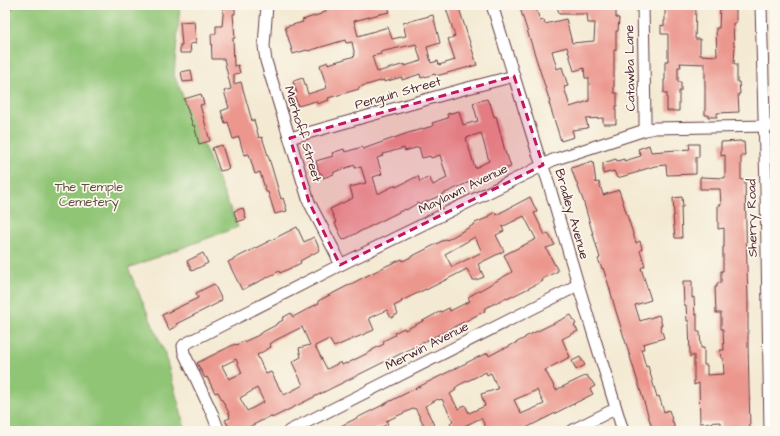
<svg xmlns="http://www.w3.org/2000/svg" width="780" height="436" font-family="'Architects Daughter',sans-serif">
	<rect width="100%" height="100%" fill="#fbf7ec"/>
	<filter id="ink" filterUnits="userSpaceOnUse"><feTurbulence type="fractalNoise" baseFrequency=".025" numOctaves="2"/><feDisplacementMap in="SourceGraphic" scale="8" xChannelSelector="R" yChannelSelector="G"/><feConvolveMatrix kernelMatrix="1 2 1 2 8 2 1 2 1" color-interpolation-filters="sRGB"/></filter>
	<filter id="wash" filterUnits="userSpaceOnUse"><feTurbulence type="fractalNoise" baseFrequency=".012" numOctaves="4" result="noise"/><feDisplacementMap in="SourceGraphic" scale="16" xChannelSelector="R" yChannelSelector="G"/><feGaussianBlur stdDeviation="0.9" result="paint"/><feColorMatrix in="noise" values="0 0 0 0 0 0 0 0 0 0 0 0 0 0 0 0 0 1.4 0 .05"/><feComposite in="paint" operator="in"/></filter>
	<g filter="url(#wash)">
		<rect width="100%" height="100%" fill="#f4ead3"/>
		<path fill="#90c576" stroke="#6d7250" d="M5,5H180L174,75L238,227L128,268L164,351L186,431H5Z"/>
		<g id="blocks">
			<g fill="#ec978e" fill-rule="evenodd">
				<path d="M224,5H235V14H233L235,38H233L234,66L238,65L240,73L234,74V84L241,82L252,121L254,120L259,138L262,137L272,168L281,199L283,198L287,211L275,214L268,192H266L260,172L255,174L249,154L244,155L239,137L233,139L228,122L225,123L221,111L229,108L224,91L231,89L224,59H212L211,34H216V26H222Z"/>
				<path d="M341,5H388L390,12L380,14L354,21L358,36L388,27L392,39L406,36L403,23L433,15L440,43L427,47L431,63L438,61L439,65L455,60L448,39L455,36L445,5H458L477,65L436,76L435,74L421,78L420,74L402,80V77L384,82V80L359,87V89L328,98L329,100L317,104L316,101L298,106L294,94L297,93L293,81L303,78L308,94L327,88L320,65L328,62V64L355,56L352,42L346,43L345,40L308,51L307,50L293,54L285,27L303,22L302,20L321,14V13L326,12L325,10ZM416,44L421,61L405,66V64L377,72L372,56L381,54L380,52Z"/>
				<path d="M519,5H535L540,21L544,20L545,24L566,19L572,43L594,41L595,23H588L587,14H559L557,5H616V18H619L618,31H616V50H614V93H617V106H616V124H603V118L586,119L588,128L572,130L574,137L561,141L549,103L550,102ZM567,47L574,71L584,68L585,78H589V101L570,107L564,87L568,86L562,67L557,69L552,51Z"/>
				<path d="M665,5H681V7H696L695,39H700V55L717,56L716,28H719L720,5H736V23H733L734,46H735L734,64H737V82H739L740,94H738L739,112L717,113V117H708V115H705V64L680,63L681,67H678V82H681V91H679V111H667V93H664V80H665V61H668V34H661V25L664,26V21H665Z"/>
				<path d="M194,21L196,43L190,44L191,53H180V45H182L180,22Z"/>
				<path d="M191,70L193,81L183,82L181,72Z"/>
				<path d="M201,94L204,104L200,105L210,141L199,144L194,125L193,126L184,99Z"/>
				<path d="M487,99L489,104L490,103L494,117L496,116L506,155H507L511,167L487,174V175L479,179L478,178L419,205L418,203L406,210L405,209L343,240L335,223L336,222L330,209L353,198L350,187L366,183L361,167L355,168V165L334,172V174L323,178L321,173H319L316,161L333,156L332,153L344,149L345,152L362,147L363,149L408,133L433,126L432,123L448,118L447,114L459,111L463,125L478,121L473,103ZM481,133L489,161L475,168L466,138ZM419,147L422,158L430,156L431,158L440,155L447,178L433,185L429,177L420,182L418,176L396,187L395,185L378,194L373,177L382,174L377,158L383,156V154L404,148L405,151Z"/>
				<path d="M741,141V142H744L745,155H741V180H745L747,268L748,299V346L750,429L721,430V422L700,423L699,383L694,385V355L690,357L689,321H687L686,305H684L683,281H692V298L694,297L695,315L697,314V332H700L701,348H704V365H707V375L724,374L723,358H721L720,350H724L723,329H721V313H716L715,287H717V283H721V271H723V247H724V228L718,229V205H721L720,189H700V177L725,178V155L721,156V142Z"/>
				<path d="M689,144H699V157H696V174L667,175L666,165L655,166L639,171V172L617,178L614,171L603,174V163L616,159L617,161L624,159V161L641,156L638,149L649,145L651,152L690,149Z"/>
				<path d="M222,145L229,169L220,171L212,148Z"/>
				<path d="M593,161L596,183L599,182L603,195L619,190L636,243L640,241L642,249L640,250L645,266L641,268L651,300L635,305L640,321L659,315L662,325H660L664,338L643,344L644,349H641L646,367L648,366L657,397L659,396L664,412L669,410L674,426L675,431H653L615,308L609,286L603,268L602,269L598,259L600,258L583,200L571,168Z"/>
				<path d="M530,197L537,212L534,213L545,235L548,233L555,245L546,248L558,271L542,279L543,281L507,299L506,298L485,308V309H484L485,311L452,328L272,418L271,416L241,431H231L225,420L230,418L229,415H230L218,392L215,393L207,377L205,378L197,363L235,344L236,345L241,343L259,335V334L276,325V324L283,320L282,318L291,313L293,317L319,303L318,301L386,266L402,259L403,261L446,239L447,240L475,224V223L489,217L488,216L495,212L496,215ZM524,216L536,239L504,255L512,272L468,297L470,301L450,311L449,308L441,312V311L419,323L405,330L404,328L394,333L395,335L383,341L384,344L372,350V351L346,364V363L342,365L341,362L327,369L315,346L329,339L334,347L374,330L369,318L387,310L391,318L398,314L394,306L402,302L401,301L426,289V290L467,269L473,280H476L484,277L478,264L504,251L496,235L504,231L502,227ZM475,237L482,252L452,267L445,254ZM302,327L310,345L299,348L301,357L292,362L303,385L284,395L282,391H281L271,372L266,374L257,355L271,347L270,344L276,340ZM236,359L242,373L229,379L222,366ZM257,388L264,402L247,411L240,398Z"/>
				<path d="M682,197L683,207H681L682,238H675L673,216H674L673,198Z"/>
				<path d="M243,208L246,219L237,222L234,211Z"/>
				<path d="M297,227L304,242L314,237L320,250L300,261L301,263L280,273L279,271L276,273L242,290L228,262Z"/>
				<path d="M203,253L208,263L192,271L187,261Z"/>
				<path d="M214,284L222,300L218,302V303L176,324L177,326L169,330L162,315L198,298L196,293Z"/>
				<path d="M571,315L576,324L574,325L578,331L562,339L570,357L545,370L556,390L587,375L590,380H591L595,386L590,389L593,394L520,431H488L481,418L454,431L450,423L453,421L442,399L439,400L438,399L425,406L434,425H433L436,431H411L424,425L415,408L386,421L388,424L373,431H331L476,358L488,353L489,356L504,348V349L525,338V337ZM486,372L487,375L491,373L498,389L481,394L485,406L469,413L465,405L458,409L450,394L456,390L455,388L459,385ZM537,390L544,404L521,414L514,400Z"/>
				<path d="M580,357L585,365L576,370L572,361Z"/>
			</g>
		</g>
	</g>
	<g filter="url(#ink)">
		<use href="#blocks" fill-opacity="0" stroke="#643d44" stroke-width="1"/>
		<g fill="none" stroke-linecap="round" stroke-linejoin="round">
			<g stroke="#643d44" stroke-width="13">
				<g id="street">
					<path d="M267,5L264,46L266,61L309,202L336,254L340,265"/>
					<path d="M492,5L538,154L547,178L578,284L623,431"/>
					<path d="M643,5L645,119V130"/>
					<path d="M761,5L766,190L770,431"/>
					<path d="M5,6L6,5"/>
					<path d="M290,138L460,90L514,76"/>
					<path d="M219,431L212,413L184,353L183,346L185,344L340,265L530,172L553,160L645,130L655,128L775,126"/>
					<path d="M289,431L567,291L578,284"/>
					<path d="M571,431L615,409"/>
				</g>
			</g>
			<use href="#street" stroke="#fff" stroke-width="11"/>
		</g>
	</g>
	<path fill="#c2185b" fill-opacity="0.2" stroke="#c2185b" stroke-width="3" stroke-dasharray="8 5" stroke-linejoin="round" d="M514,76L543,165L340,265L309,202L290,138Z"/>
	<g text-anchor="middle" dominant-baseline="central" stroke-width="3.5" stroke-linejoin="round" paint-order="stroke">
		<g font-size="13" fill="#4a1f2b" stroke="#fbf7ec">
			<text transform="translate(630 68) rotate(-91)">Catawba Lane</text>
			<text transform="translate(398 93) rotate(-16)">Penguin Street</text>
			<text transform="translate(303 134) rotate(73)">Merhoff Street</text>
			<text transform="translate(463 189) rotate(-26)">Maylawn Avenue</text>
			<text transform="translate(572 214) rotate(74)">Bradley Avenue</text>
			<text transform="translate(752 218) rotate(-91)">Sherry Road</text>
			<text transform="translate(427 346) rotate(-27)">Merwin Avenue</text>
		</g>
		<g font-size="13" fill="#5f5142" stroke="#fbf7ec">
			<text x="89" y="187">The Temple<tspan x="89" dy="15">Cemetery</tspan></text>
		</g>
	</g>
	<rect width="780" height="436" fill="none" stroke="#fbf7ec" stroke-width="20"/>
</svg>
